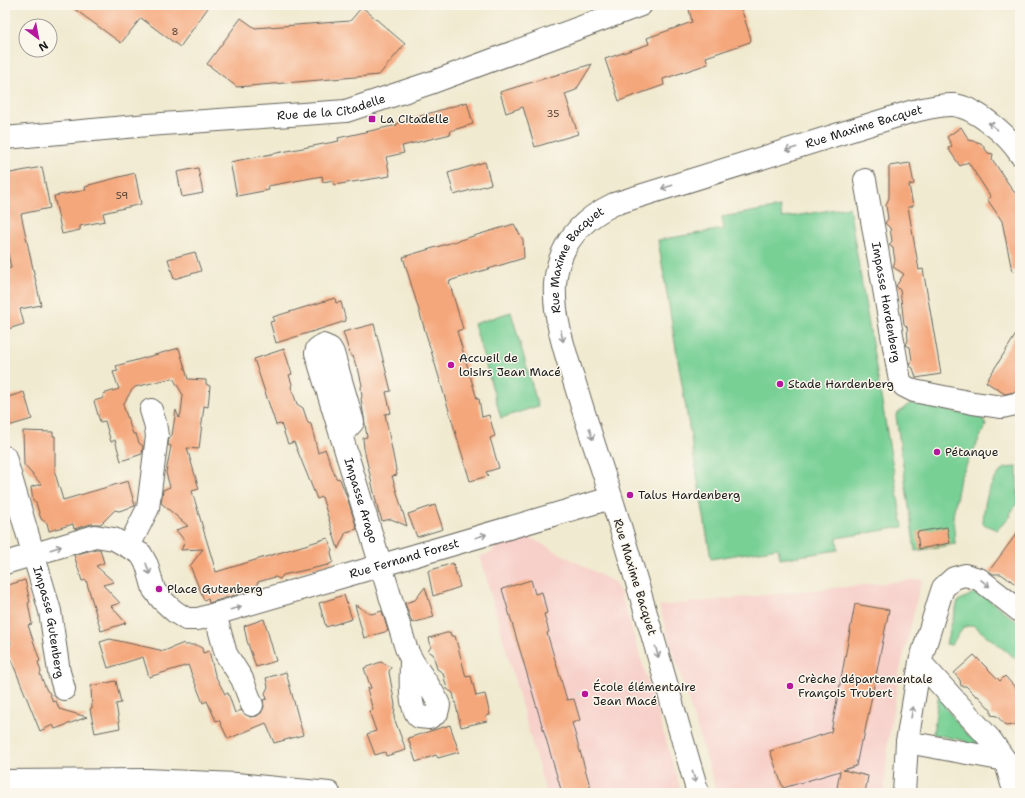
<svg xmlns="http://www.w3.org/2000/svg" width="1025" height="798" font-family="'Shantell Sans',sans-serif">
	<rect width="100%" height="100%" fill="#fbf7ec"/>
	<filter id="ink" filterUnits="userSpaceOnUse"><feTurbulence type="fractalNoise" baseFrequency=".025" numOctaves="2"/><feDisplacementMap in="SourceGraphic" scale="8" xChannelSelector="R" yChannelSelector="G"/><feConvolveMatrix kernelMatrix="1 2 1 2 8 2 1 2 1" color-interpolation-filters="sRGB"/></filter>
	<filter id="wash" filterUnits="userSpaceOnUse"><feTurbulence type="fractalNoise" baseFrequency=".012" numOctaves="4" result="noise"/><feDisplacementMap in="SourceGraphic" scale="16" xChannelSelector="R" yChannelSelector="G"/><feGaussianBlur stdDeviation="0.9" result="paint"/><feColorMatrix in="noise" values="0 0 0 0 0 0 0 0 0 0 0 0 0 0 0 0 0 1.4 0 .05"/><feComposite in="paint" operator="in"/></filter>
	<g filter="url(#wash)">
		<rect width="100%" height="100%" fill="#f0ead0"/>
		<g fill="#f7d0ca">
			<path d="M529,537L614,582L620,591L682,793H546L480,556L491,553L494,548L499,545Z"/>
			<path d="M922,579L899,674L888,743L884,793H717L659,606Z"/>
		</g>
		<g fill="#78d095" stroke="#4a7658">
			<path d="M780,207L782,218L849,207L903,527L837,538L838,550L780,559L778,548L711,559L658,240L724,229L722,217Z"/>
			<path d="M511,312L538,406L501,418L474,324Z"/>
			<path d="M910,403L981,417L986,425L960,478L953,516L955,544L915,551L896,415Z"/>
			<path d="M1017,467L1018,502L1010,514L1011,516L997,530L983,524C984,501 988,484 1004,468Z"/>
			<path d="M978,591L1020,624V662L973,625L964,627L951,645L946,644L958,601Z"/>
			<path d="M939,692L950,703L945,707L969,737L976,732L984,744L964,748L966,741L933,734Z"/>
		</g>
		<g id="blocks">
			<g fill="#f5a77b">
				<path d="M69,5H210L180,47L141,18L121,43Z"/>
				<path d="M688,5H740L751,39L750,42L706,57L708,64L663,79L664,85L619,101L605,59L649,44L647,38L692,22Z"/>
				<path d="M362,7L405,44L379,75L237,87L207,64L241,18L255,28L350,21Z"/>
				<path d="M592,64L576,90L565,94L578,134L535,147L523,107L506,113L500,92Z"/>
				<path d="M467,102L473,124L450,131L451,134L402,146L404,153L386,157L390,176L334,185L333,180L323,182L322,176L268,186L269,190L237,196L230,162L339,141L338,138L397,125V123Z"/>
				<path d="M961,127L969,140L981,143L988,153L993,154L992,159L1014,192L1020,195V270L1012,271L1002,221L987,199L991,197L968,162L960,166L948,148L952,146L947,137Z"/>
				<path d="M485,162L491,184L454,195L448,173Z"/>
				<path d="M910,163L914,184L909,185L913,206L908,207L919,270L923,269L941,374L916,378L913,368L910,366L912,360L910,347L906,345L908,340L907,327L904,324L900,290L896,286L904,274L893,267L895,261L893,248L889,245L892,241L890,228L885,223L888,219L886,205L889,198V166Z"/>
				<path d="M42,167L50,208L21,214L41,305L20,309L24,324L5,330V269L11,268L5,238V174Z"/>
				<path d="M198,168L203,193L182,197L177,172Z"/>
				<path d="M135,173L141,204L103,213L105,221L80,226V230L62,234L54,196L86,190L85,187L89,186V185Z"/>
				<path d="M514,224L523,240L524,258L449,281L463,329L457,331L477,399H479L482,417L489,415L495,436L490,438L499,468L486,472L488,476L470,481L403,257Z"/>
				<path d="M195,252L201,271L174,279L168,259Z"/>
				<path d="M335,298L336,303L341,302L346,321L276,343L270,322L274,321L273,317Z"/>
				<path d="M374,324L391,391L386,392L391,413L385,414L397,475L392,476L407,526L391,519L382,521L380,514H379L364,449L363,438L367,437L361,398L362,397L361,387L362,385L358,368L356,366L353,356L351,357L343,332Z"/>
				<path d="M1020,328V391L1005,394L986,382Z"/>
				<path d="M179,348L188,379L206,380V384L210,386L208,407L204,406L199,449L187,448L199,489L192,491L216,572L328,538L332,550L331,552L333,562L328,565L283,575L280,579L275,577L258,582L255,589L212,602L209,603L208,598L204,600L190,566L203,549L181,550L185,541L176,530L188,526L161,503L163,490L170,487L166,473L171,446L168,445L169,438L172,435L176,410L179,418L181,413L183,395L173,378L135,387L131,391L123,405L133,434H136L139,443L143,446L142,454L121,461L115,440L111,442L105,421L100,422L94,401L104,398L103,394L119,389L113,372L118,371L116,366Z"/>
				<path d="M284,349L292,374L289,375L292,384L291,387L297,404L303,408L308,423L311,424L318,453L325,449L336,478L340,479L348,500L357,529L346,532L338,549L322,497L317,499L294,442L288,444L281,424L276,425L254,359Z"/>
				<path d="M24,392L32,419L5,427V398Z"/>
				<path d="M23,431L53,432V436H55V473L63,500L128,481L135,506L119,511L115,510L101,524H91L74,529L73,524L49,531L47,523L41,519L36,503L33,501L31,487L41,484L24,465Z"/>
				<path d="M435,505L443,529L417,537L408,514Z"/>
				<path d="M947,527L950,543L919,549L917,532Z"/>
				<path d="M1020,529V587L1001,574H993L989,571Z"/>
				<path d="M96,549H100L104,563L96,566L114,582L103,585L120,603L111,606L126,623L101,631L86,580L82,581L74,555Z"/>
				<path d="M453,563L460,587L433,596L428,571Z"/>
				<path d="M25,580L30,602L28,603L32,624L28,625L40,661L38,662L41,672L40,674L47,691L49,692L53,702L56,701L59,709L87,717L55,729L53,725L40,731L6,647L11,644L5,623V586Z"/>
				<path d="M531,580L535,594L542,592L547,613L544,614L549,632L547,633L567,700L574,699L580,720L572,723L592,793H562L502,589Z"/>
				<path d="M425,587L434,617L412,623L405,603L415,600Z"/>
				<path d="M344,595L352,619L326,627L319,603Z"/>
				<path d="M855,604L889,610L863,741H861L856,766L843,770L868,776L865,793H843L844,790L837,788L840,771L783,788L770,751L831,732Z"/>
				<path d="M355,605L371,614L382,611L388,631L364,638Z"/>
				<path d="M264,619L276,661L256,667L247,641L244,626Z"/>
				<path d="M450,632L451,636H455L466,677L471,676L476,696L485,694L490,715L486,716L487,721L461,727L453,693L447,689L443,673L437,669L433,654L428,651L431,647L429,638Z"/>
				<path d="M110,639L164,651L184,643L185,645H196L202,648L203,653L209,651L215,675L225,694L228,693L235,713L241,710L250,717L257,716L261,713L264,707L263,700L267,699L265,693L268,687L266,678L286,672L303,735L274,743L266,723L228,739L219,720L216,721L207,701L203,703L188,665L149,677L143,657L108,668L100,642Z"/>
				<path d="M974,655L1000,681L1005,676L1020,693V724L1006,726L997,716L991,715V710L978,696H976L966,686H961L960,680L954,673Z"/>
				<path d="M381,662L391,667L389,672L395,705L394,718L406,750L386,756L385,752L375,755L367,734L376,731L369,711L373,710L367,689L371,688L364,668Z"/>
				<path d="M116,681L121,703L116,704L120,728L95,733L90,709L92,708L91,686Z"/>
				<path d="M450,725L459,752L438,758L436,755L416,762L408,738Z"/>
			</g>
		</g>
	</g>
	<g filter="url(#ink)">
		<use href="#blocks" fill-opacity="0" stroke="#66645b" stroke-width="1"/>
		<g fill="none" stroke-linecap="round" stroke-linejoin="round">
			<g stroke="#66645b" stroke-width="24">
				<g id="minor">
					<path id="s1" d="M5,138L148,125L346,111L433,82L641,5"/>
					<path id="s2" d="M865,180L900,381L904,386L914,391L973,403L1002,407L1020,403"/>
					<path id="s3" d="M342,434L353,422L333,353L330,348L323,345L317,349L316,353L406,648C414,669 431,684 439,705L437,713L429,718L419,717C408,708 411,675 411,660"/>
					<path id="s4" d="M5,457L50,611L59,672L64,689"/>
					<path d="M129,546L148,508L157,436L155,423L151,410"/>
					<path id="s5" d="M5,563L95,536L114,539L141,554L147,565L154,590L162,600L174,611L186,619H198L611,498"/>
					<path d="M215,614L226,654L242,679L252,705"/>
					<path d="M920,662L990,739L1005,760L1012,784"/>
					<path d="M907,742L1005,760"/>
					<path d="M5,781L146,780L236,784L329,793"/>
					<path id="s6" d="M698,793C668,691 640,589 608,487C597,454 586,420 576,387C566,355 553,318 555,284C558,246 580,220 614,204L910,112C924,109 939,104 954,105C976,108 1008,135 1020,154"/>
					<path d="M904,793L907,742L920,662L940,597L943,588L954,578L965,575L979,579L1020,611"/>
				</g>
			</g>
			<use href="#minor" stroke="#fff" stroke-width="22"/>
		</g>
		<defs><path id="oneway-shaft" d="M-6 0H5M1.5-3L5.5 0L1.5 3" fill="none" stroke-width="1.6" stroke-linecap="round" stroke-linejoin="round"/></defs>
		<g stroke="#999">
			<use href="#oneway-shaft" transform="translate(993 126) rotate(-141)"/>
			<use href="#oneway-shaft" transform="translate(791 149) rotate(163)"/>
			<use href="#oneway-shaft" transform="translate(667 187) rotate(163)"/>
			<use href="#oneway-shaft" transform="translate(562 336) rotate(77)"/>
			<use href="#oneway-shaft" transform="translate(591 434) rotate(72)"/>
			<use href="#oneway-shaft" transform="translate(481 536) rotate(-17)"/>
			<use href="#oneway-shaft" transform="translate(56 548) rotate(-17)"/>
			<use href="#oneway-shaft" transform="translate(148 569) rotate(71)"/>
			<use href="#oneway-shaft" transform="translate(985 583) rotate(38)"/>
			<use href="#oneway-shaft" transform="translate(236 608) rotate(-16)"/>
			<use href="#oneway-shaft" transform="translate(657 652) rotate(74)"/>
			<use href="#oneway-shaft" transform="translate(912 712) rotate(-81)"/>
			<use href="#oneway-shaft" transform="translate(694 777) rotate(74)"/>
		</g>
	</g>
	<g fill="#b5179e" stroke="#fbf7ec" stroke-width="1.5">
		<rect x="368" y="115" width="8" height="8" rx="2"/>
		<circle cx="451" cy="365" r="4"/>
		<circle cx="780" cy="384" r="4"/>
		<circle cx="937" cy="452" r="4"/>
		<circle cx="630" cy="495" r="4"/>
		<circle cx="159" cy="589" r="4"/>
		<circle cx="790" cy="686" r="4"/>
		<circle cx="585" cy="694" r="4"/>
	</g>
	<g text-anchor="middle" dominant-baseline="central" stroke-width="3" stroke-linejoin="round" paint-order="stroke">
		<g font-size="10" fill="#523f34">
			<text x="175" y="31">8</text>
			<text x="553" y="113">35</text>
			<text x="122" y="195">59</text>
		</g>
		<g font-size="12" fill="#1c1c1c" stroke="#fbf7ec">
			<text stroke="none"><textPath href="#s1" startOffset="328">Rue de la Citadelle</textPath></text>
			<text stroke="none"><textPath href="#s6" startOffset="896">Rue Maxime Bacquet</textPath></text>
			<text stroke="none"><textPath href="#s6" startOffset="561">Rue Maxime Bacquet</textPath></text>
			<text stroke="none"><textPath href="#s2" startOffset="124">Impasse Hardenberg</textPath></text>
			<text stroke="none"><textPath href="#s3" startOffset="267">Impasse Arago</textPath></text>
			<text stroke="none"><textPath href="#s5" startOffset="453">Rue Fernand Forest</textPath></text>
			<text transform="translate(635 577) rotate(73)">Rue Maxime Bacquet</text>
			<text stroke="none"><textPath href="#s4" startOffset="171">Impasse Gutenberg</textPath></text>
		</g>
		<g font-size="12" fill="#1c1c1c" stroke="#fbf7ec" text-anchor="start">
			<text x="380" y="119">La Citadelle</text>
			<text x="459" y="358">Accueil de<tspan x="459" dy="14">loisirs Jean Macé</tspan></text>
			<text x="788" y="384">Stade Hardenberg</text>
			<text x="945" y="452">Pétanque</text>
			<text x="638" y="495">Talus Hardenberg</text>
			<text x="167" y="589">Place Gutenberg</text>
			<text x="798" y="679">Crèche départementale<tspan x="798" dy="14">François Trubert</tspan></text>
			<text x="593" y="687">École élémentaire<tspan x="593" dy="14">Jean Macé</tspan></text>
		</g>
	</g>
	<rect width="1025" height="798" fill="none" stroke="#fbf7ec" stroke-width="20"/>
	<g transform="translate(38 38) rotate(148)"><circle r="19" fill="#fbf7ec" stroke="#a29f99"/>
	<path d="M0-3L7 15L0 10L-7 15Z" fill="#b5179e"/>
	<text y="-6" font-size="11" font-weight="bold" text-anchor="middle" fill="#1c1c1c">N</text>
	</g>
</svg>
